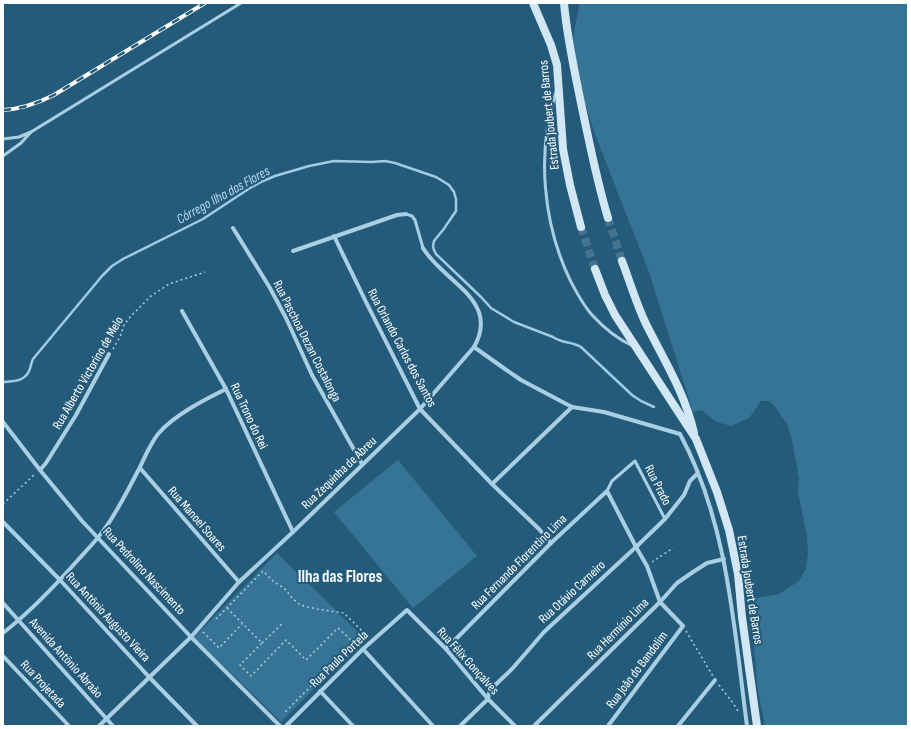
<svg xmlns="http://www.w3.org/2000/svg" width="911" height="729" font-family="'Sofia Sans Condensed',sans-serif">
	<rect width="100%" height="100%" fill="#255b7a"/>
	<g fill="#367495">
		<path d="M580,3H908V726H765L757,685L756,665L751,621L754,610L752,599L779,594L799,581L806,569L808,553L807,536L798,492L799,478L792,440L788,426L774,405L769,401H761L749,418L731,426L717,422L701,410L693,412L649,272L596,137L588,113L577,76L571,47Z"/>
		<path d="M398,460L477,556L413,608L334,512Z"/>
		<path d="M277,553L364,638L281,722L194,637Z"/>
	</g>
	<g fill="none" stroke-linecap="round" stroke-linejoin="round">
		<path stroke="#9dcce4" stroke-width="2.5" d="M3,382C13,381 24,382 29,371C31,367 31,363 33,359L102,276L112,266L123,259L203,219L250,188L263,181L275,176L309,166L334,161L372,162L385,161L395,163L436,177L449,185L454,192L456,199V211L443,230L434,241L433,246L434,250L436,254L481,297L491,308L514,322L553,337C563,344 571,341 581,347L632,395L641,401L654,407"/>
		<g stroke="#46748e" stroke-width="8" stroke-dasharray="8 4" stroke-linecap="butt">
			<path d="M608,218L622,261"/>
			<path d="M581,227L595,269"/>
		</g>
		<g stroke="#a9cfe4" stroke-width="1.5" stroke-dasharray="2 3" stroke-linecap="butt">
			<path d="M113,349L120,337L124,325L131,316L151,296L169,284L205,272"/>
			<path d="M3,504L35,474"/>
			<path d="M652,562L673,548"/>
			<path d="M227,608L262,643L240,665L251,676L286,640L306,660L338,628L354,643"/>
			<path d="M216,619L263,571L273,581L285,589L293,599L300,605L317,609L344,613L364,633L285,712"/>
			<path d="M686,631L713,676"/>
			<path d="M203,632L219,648L242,624"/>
			<path d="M262,643L282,624"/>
			<path d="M719,685L733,703L738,711"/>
		</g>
		<g stroke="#a9cfe4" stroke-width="3">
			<path d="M556,92C536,152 543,225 571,282C577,293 583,305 592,315C604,328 617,339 633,346"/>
			<path d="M31,132L241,3"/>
			<path d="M3,139L19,137L31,132L21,143L3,156"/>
			<path d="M406,214L412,216L415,220L423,248"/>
			<path d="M607,491L612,481L635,461L665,519"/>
		</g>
		<g stroke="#a9cfe4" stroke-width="4">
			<path d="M233,228L270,288L286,318L312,375L362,464"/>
			<path d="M334,236L366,302L420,409L492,484L539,529L551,543"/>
			<path d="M293,251L397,215L406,214"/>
			<path d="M182,311L226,389L293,532"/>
			<path d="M474,347L505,369L521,380L572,407L604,412L680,434C728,523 734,628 747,726"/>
			<path d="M3,422L40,470L82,521L191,637L280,726"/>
			<path d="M140,468L239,582"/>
			<path d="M40,470L46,463L76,415L109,354"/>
			<path d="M492,484L572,407"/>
			<path d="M3,522L60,580L150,678L197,726"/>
			<path d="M3,603L113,726"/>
			<path d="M3,633C30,612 54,587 77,561C88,549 99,538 108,524C119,508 130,486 139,469C145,457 150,444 158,434C174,415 204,400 226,389"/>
			<path d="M363,649L433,726"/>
			<path d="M446,649L551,543L607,491L636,547L647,566L660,602L683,626L608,726"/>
			<path d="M3,656L69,726"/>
			<path d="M320,691L353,726"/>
			<path d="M99,726L191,637L239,582L293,532L420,409L474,347C501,300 442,281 423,248"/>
			<path d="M286,726L363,649L407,610L446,649L488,699L515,726"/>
			<path d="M460,726L488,699L489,693L493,687L512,669L544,632L636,547L665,519L684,495L690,481L698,473"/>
			<path d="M534,726L660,602L677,583L693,572L707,563L724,559"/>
			<path d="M678,726L715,680"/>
		</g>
		<g stroke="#d1e7f4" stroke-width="8">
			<path d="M533,3L551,45L557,65L563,149L570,185L581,227"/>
			<path d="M564,3C567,39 575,73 582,108C590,145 597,182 608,218"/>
			<path d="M622,261C630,282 636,303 646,324C664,360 685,393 694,433"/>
			<path d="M595,269L605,295L615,315L696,439L717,492L729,530L738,574L742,617L757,726"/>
		</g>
		<g stroke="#fff" stroke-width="4">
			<path id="rail" d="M3,110C22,109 38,103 54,95L205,3"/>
		</g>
		<use href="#rail" stroke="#255b7a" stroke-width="2.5" stroke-dasharray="8" stroke-linecap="butt"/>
	</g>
	<g text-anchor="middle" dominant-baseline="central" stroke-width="4" stroke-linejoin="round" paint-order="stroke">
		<g font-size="13" fill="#fff" stroke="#255b7a">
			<text transform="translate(549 115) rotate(-96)">Estrada Joubert de Barros</text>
			<text transform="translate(307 341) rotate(63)">Rua Paschoa Dezan Costalonga</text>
			<text transform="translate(402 348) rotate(62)">Rua Orlando Carlos dos Santos</text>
			<text transform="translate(88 373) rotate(-60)">Rua Alberto Victorino de Melo</text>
			<text transform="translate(249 416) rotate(65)">Rua Trono do Rei</text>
			<text transform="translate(339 473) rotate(-44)">Rua Zequinha de Abreu</text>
			<text transform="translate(658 485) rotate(63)">Rua Prado</text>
			<text transform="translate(197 519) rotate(49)">Rua Manoel Soares</text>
			<text transform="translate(519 562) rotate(-45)">Rua Fernando Florentino Lima</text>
			<text transform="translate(144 571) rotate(47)">Rua Pedrolino Nascimento</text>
			<text transform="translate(750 590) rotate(81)">Estrada Joubert de Barros</text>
			<text transform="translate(572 592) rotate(-43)">Rua Otávio Carneiro</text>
			<text transform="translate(108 617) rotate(47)">Rua Antônio Augusto Vieira</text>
			<text transform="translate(618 629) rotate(-45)">Rua Hermínio Lima</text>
			<text transform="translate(66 658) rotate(48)">Avenida Antônio Abraão</text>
			<text transform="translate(339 659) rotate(-44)">Rua Paulo Portela</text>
			<text transform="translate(468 661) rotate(48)">Rua Félix Gonçalves</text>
			<text transform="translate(637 670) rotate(-53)">Rua João do Bandolim</text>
			<text transform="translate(43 684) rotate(47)">Rua Projetada</text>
		</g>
		<g font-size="14" font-style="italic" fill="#b4d8ec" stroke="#255b7a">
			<text transform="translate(223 195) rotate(-29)">Córrego Ilha das Flores</text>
		</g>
		<g font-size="17" font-weight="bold" fill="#fff" stroke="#255b7a">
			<text x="340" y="577">Ilha das Flores</text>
		</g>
	</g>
	<rect width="911" height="729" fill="none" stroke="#ffffff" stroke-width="8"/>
</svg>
